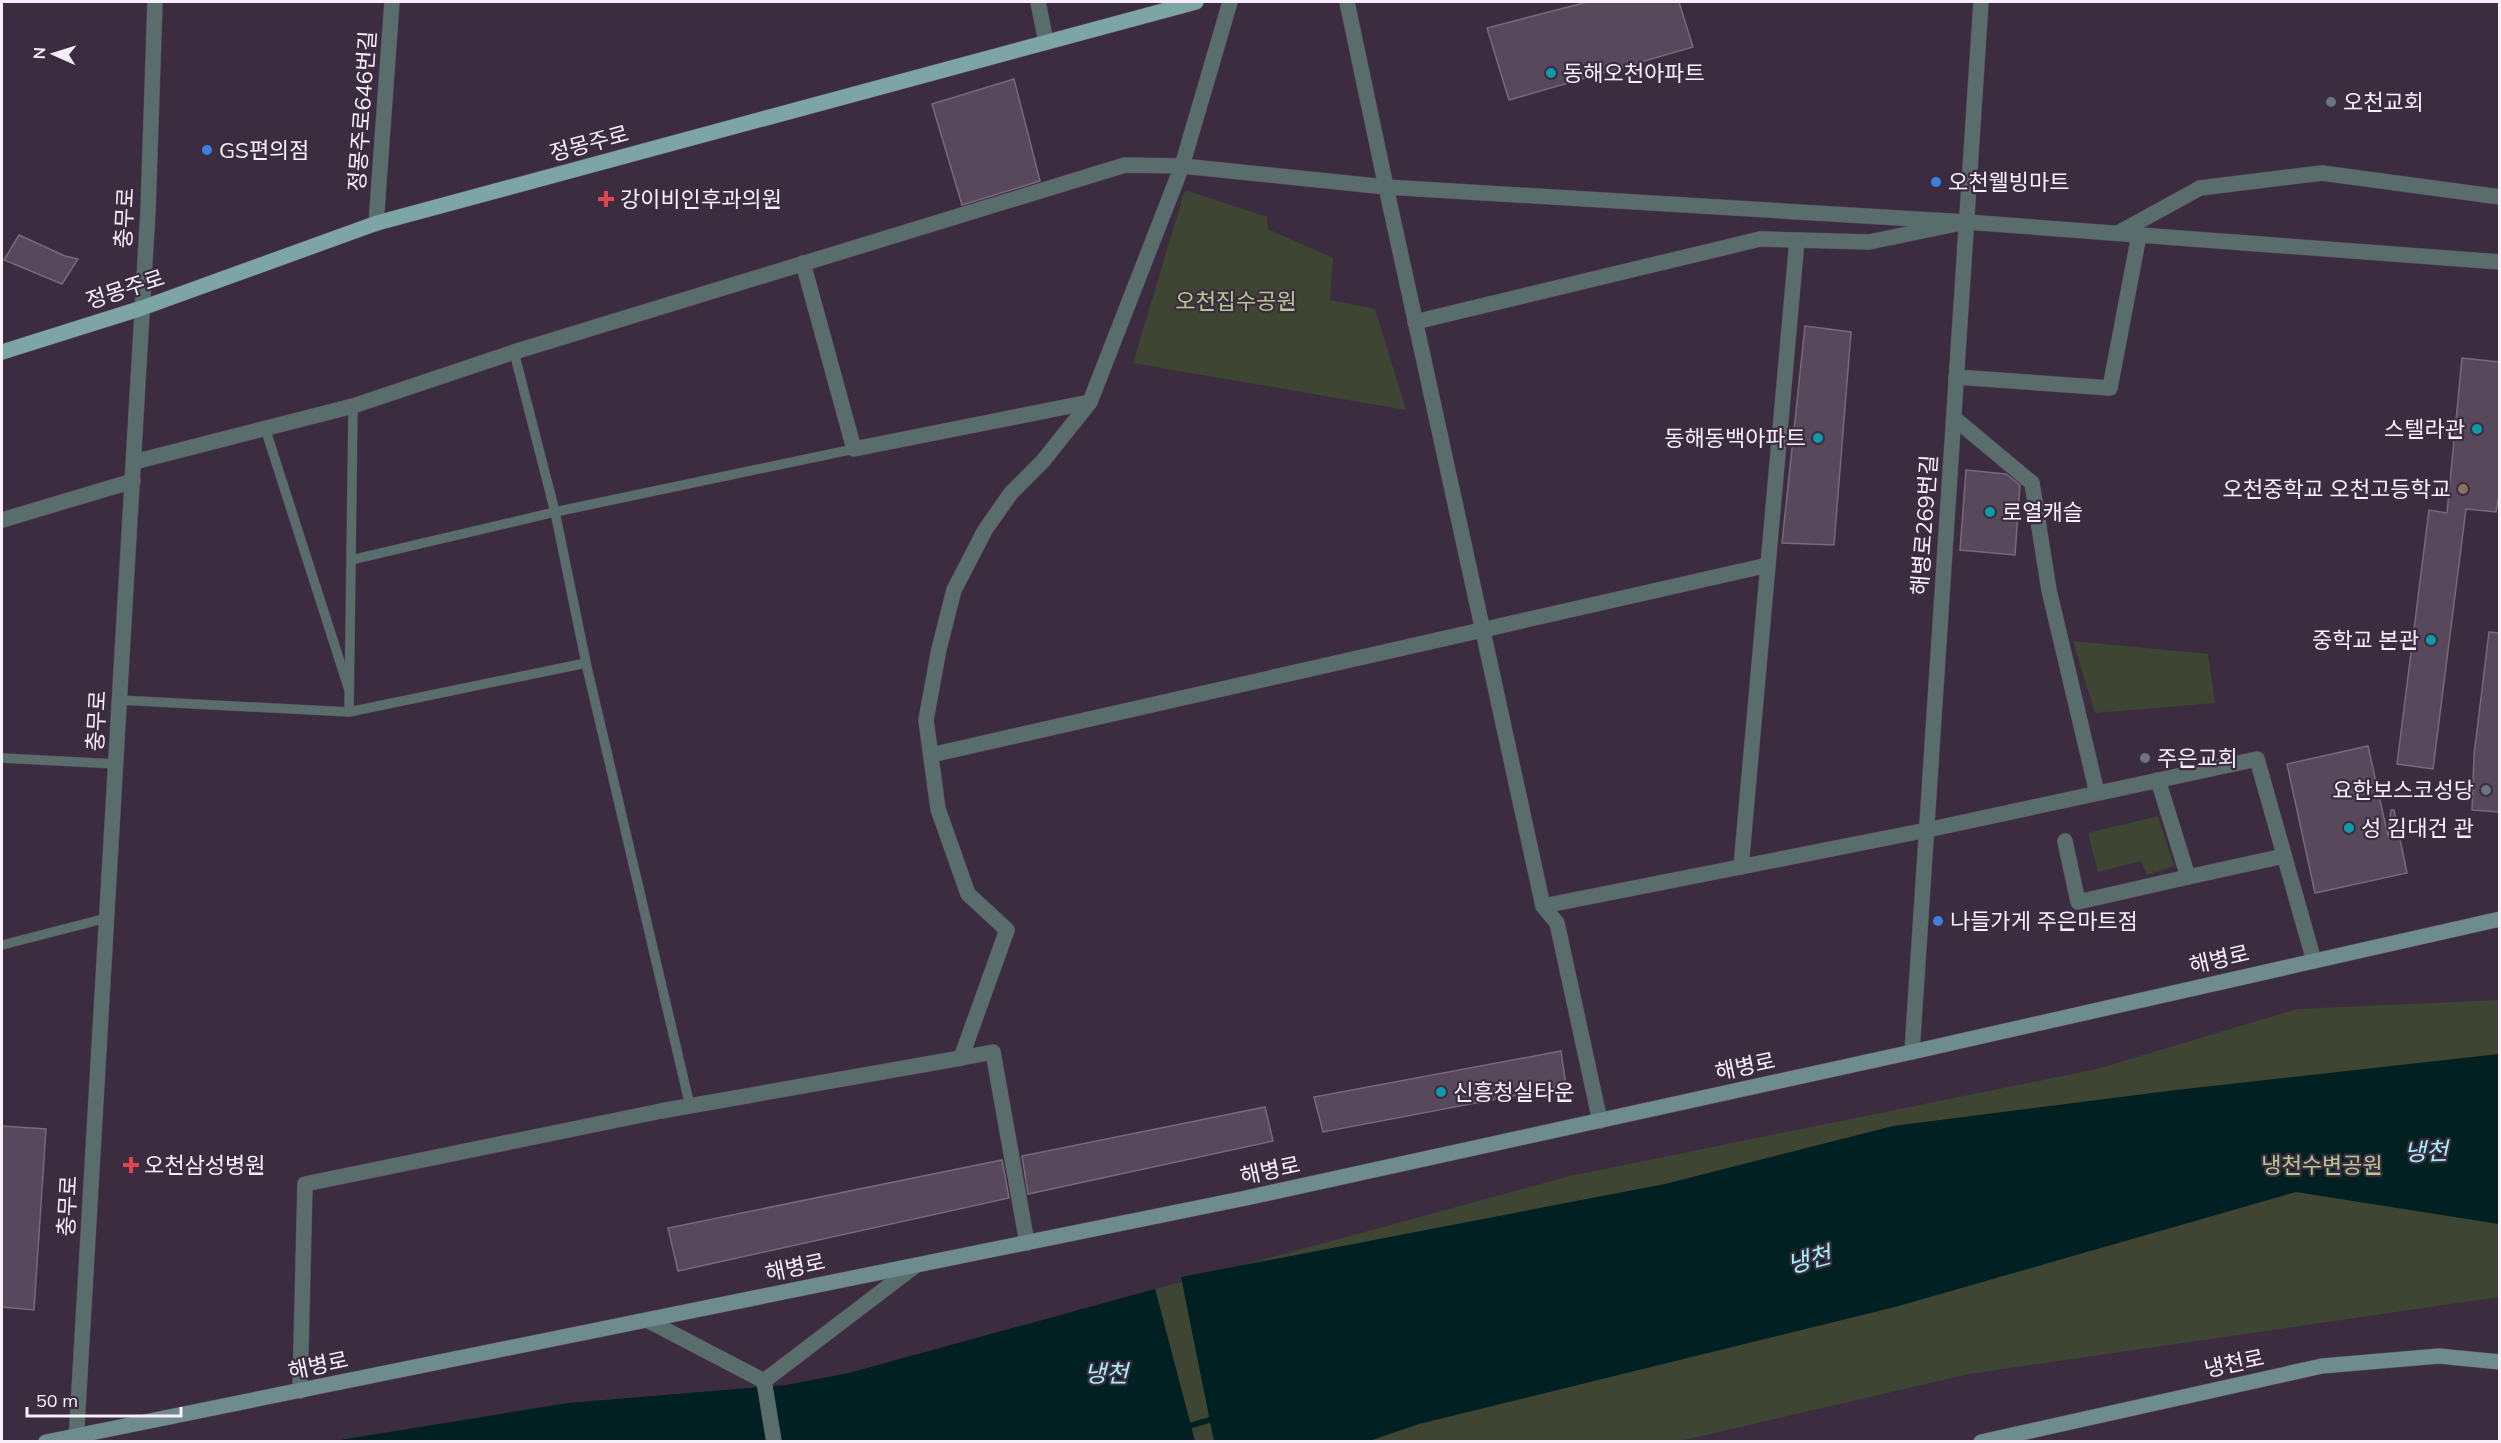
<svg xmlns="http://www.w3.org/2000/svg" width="2501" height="1443" font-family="Mulish,'Noto Sans KR',sans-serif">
	<rect width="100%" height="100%" fill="#3b2d3f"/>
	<g fill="#3e4532">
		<path d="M1185,190L1267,217L1268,229L1333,258L1330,300L1375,309L1406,410L1133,363Z"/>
		<path d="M2073,641L2208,654L2215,703L2095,713Z"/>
		<path d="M2158,816L2174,866L2147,875L2141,861L2098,872L2088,833Z"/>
		<path d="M2499,1000V1297L1969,1374L1680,1441L1195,1442L1155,1289L1570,1176L2097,1069L2297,1009Z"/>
	</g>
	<g fill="#002022">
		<path d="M2499,1054V1224L2296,1192L1895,1307L1419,1424L1369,1441H1214L1181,1277L1665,1184L1893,1126L2176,1090Z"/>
		<path d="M1155,1289L1195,1441L328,1442L568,1403L786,1385L849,1373Z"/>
	</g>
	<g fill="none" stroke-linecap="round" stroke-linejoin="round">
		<path stroke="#002022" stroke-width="6" d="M1186,1427L1216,1418"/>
	</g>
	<g fill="#58485b" stroke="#79687c" stroke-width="1.5">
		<path d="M1587,2H1679L1693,47L1509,100L1487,28Z"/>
		<path d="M1014,79L1040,181L962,205L932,104Z"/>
		<path d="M19,235L65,256L78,259L62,284L4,260Z"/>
		<path d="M1805,326L1851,332L1834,545L1782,543Z"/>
		<path d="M2462,358L2499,362V495L2496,512L2466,509L2433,769L2397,764L2429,510L2447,513Z"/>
		<path d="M1966,470L2006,474L2020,485L2015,555L1960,550Z"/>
		<path d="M2489,632L2499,633V812L2472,810L2474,755Z"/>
		<path d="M2368,746L2388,836L2391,810H2394L2407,873L2315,893L2287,764Z"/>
		<path d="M1561,1051L1566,1086L1323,1132L1314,1097Z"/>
		<path d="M1265,1107L1273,1141L1028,1194L1022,1156Z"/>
		<path d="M2,1126L46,1129L34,1310L2,1307Z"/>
		<path d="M1002,1160L1009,1198L678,1271L668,1228Z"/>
	</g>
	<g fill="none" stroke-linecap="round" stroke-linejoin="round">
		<g stroke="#594c5d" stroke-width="10">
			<g id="service">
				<path d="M514,352L555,512L586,663L690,1106"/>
				<path d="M353,406L351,560L555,512L854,449"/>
				<path d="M265,428L349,690"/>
				<path d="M119,700L349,712L586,663"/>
				<path d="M349,712L351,560"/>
				<path d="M2,758L116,764"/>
				<path d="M2,945L107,918"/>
			</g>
		</g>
		<g stroke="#594c5d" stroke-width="16">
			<g id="minor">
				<path d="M1038,2L1046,42"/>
				<path d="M1230,2L1182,166L1386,187L1543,906L1927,830L2257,759L2314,961"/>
				<path d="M1347,2L1386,187L1966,222L1869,242L1760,239L1415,322"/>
				<path d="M1966,222L2500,262"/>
				<path d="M376,224L392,2"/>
				<path d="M2118,233L2200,188L2322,173L2500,197"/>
				<path d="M803,263L854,449L1090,402"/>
				<path d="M1956,377L2110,388L2139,235"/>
				<path d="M1954,418L2032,483L2049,590L2097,793"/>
				<path d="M134,462L353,406L514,352L1125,165L1182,166L1090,402L1043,461L1011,493L985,530L954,590L939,649L926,720L938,809L968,894L1007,930L961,1058L661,1111L305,1184L300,1391"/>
				<path d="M2,520L133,481"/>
				<path d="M931,755L1768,565"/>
				<path d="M2065,841L2078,902L2188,877L2158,780"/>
				<path d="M1741,867L1797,240"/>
				<path d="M2188,877L2284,856"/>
				<path d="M1543,906L1557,923L1600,1121"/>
				<path d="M1912,1052L1981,2"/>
				<path d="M961,1058L993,1052L1027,1243"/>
				<path d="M647,1320L764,1381"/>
				<path d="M764,1381L915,1266"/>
				<path d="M764,1381L774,1442"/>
			</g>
		</g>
		<g stroke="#594c5d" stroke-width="16">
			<path id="tertiary" d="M76,1442L148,210L155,2"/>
		</g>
		<g stroke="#594c5d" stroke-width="16">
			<g id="secondary">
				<path d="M46,1442L1246,1198L1912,1052L2500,919"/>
				<path d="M1981,1442L2322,1366L2439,1356L2500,1362"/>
			</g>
		</g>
		<g stroke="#594c5d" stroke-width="16">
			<path id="primary" d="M2,352L142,308L377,223L1196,2"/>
		</g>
		<use href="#service" stroke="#5a6d6d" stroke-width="9"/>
		<use href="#minor" stroke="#5a6d6d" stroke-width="15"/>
		<use href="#tertiary" stroke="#5a6d6d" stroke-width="15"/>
		<use href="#secondary" stroke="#6e8c8d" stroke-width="15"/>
		<use href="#primary" stroke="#7ea5a6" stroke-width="15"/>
	</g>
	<g fill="#0f9aa8" stroke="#3b2d3f" stroke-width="2">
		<circle cx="1551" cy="73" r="6"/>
		<circle cx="2477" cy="429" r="6"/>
		<circle cx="1818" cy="438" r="6"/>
		<circle cx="1990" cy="512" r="6"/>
		<circle cx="2431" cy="640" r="6"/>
		<circle cx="2349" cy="828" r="6"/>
		<circle cx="1441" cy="1092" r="6"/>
	</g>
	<g fill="#6b7280" stroke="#3b2d3f" stroke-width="2">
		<circle cx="2331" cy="102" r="6"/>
		<circle cx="2145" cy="758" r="6"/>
		<circle cx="2486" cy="790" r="6"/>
	</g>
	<g fill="#3f7fe0" stroke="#3b2d3f" stroke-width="2">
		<circle cx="207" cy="150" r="6"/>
		<circle cx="1936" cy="182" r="6"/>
		<circle cx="1938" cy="921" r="6"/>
	</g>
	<g fill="#e0444e" stroke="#3b2d3f" stroke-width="2">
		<path d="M603 190h6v6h6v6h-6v6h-6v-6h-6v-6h6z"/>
		<path d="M128 1156h6v6h6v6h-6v6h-6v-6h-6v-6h6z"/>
	</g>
	<circle fill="#8d6e63" stroke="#3b2d3f" stroke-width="2" cx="2463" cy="489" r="6"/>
	<g text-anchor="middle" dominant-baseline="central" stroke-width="4.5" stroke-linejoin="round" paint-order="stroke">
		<g font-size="22" fill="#f9effb" stroke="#3b2d3f" text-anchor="start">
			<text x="1563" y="73">동해오천아파트</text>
			<text x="2343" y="102">오천교회</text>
			<text x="219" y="150">GS편의점</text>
			<text x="1948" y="182">오천웰빙마트</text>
			<text x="620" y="199">강이비인후과의원</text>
			<text x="2465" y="429" text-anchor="end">스텔라관</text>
			<text x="1806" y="438" text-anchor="end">동해동백아파트</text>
			<text x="2451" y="489" text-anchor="end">오천중학교 오천고등학교</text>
			<text x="2002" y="512">로열캐슬</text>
			<text x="2419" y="640" text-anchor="end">중학교 본관</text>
			<text x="2157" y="758">주은교회</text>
			<text x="2474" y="790" text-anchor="end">요한보스코성당</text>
			<text x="2361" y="828">성 김대건 관</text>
			<text x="1950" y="921">나들가게 주은마트점</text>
			<text x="1453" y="1092">신흥청실타운</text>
			<text x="144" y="1165">오천삼성병원</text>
		</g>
		<g font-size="22" fill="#f9effb" stroke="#3b2d3f">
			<text transform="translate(362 111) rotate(-86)">정몽주로646번길</text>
			<text transform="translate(589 143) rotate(-15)">정몽주로</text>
			<text transform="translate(124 218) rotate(-87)">충무로</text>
			<text transform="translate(125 289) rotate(-18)">정몽주로</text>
			<text transform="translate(1924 525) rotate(-86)">해병로269번길</text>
			<text transform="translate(96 721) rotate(-87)">충무로</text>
			<text transform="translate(2219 959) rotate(-13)">해병로</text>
			<text transform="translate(1745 1066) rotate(-12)">해병로</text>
			<text transform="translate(1270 1170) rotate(-12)">해병로</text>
			<text transform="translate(67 1206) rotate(-87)">충무로</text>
			<text transform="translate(795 1267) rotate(-12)">해병로</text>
			<text transform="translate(2234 1363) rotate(-12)">냉천로</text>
			<text transform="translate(318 1365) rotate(-12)">해병로</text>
		</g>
		<g font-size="22" fill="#b4c990" stroke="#3b2d3f">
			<text x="1236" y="301">오천집수공원</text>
			<text x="2322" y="1165">냉천수변공원</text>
		</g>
		<g font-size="24" font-style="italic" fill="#a0f1f6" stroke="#3b2d3f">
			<text transform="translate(2426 1151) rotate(-2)">냉천</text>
			<text transform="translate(1809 1259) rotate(-15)">냉천</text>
			<text x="1106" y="1373">냉천</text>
		</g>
	</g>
	<rect width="2501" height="1443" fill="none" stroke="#f9effb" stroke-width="6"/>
	<g transform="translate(54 54) rotate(273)" stroke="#3b2d3f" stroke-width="4.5" paint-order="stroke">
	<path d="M0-4.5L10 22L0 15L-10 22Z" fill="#f9effb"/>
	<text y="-9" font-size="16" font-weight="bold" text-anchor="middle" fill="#f9effb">N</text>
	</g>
	<path d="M27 1407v9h154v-9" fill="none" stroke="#f9effb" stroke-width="3"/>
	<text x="36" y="1407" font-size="18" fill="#f9effb" stroke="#3b2d3f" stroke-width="4.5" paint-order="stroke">50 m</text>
</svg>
